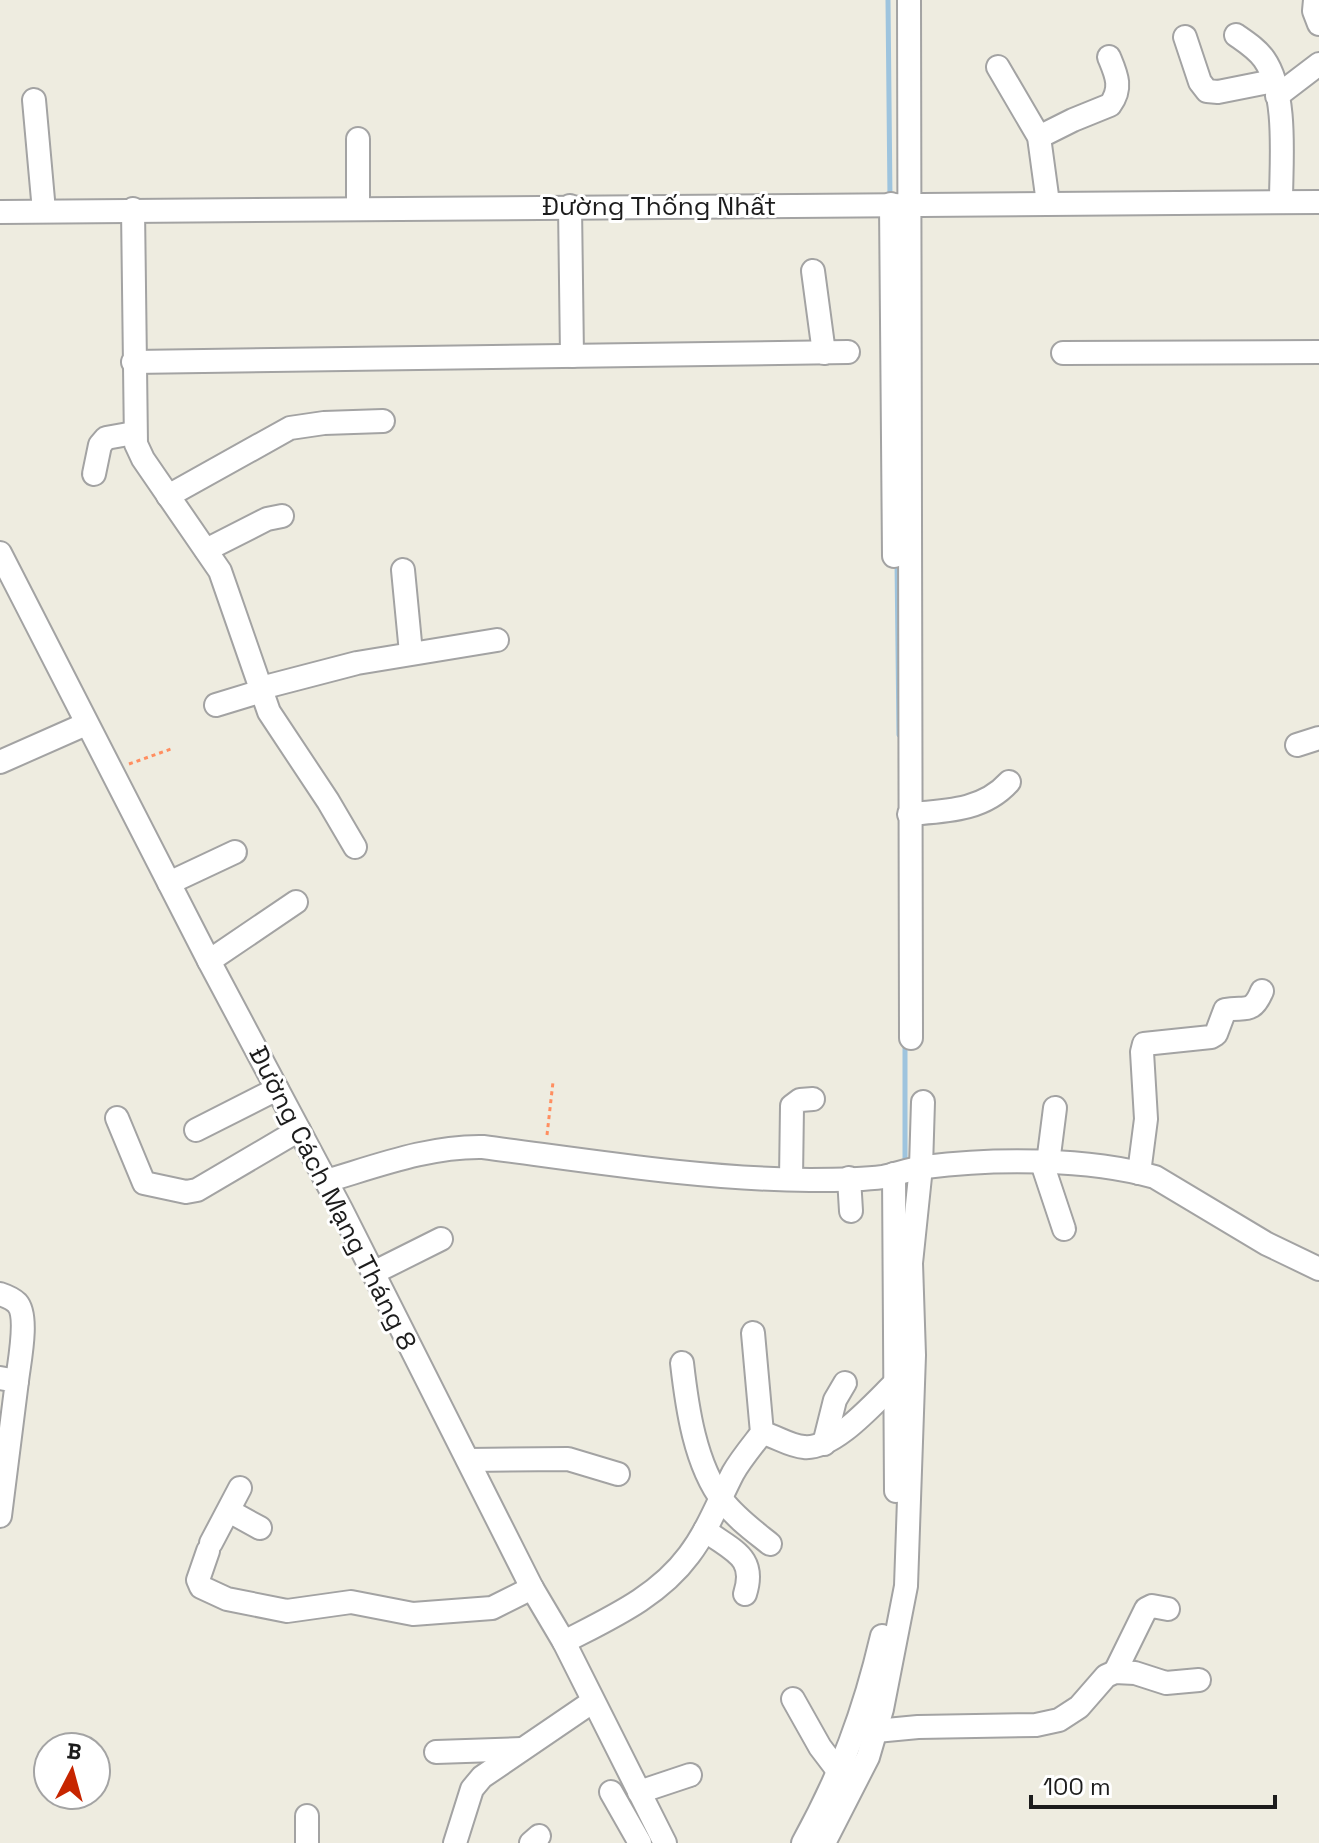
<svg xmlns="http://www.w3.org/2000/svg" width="1319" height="1843" font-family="'Space Grotesk',sans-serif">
	<rect width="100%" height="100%" fill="#eeece0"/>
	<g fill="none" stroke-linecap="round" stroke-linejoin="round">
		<g stroke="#9ec4de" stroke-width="5">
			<path d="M888,0L890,199"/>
			<path d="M897,561L899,735"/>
			<path d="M905,1041V1167"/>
		</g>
		<g stroke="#a3a3a3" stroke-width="26">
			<g id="minor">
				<path d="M909,0L911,1038"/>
				<path d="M1315,0L1314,11L1319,24"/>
				<path d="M1236,35C1246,42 1257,49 1264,59C1288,93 1281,162 1281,202"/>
				<path d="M1185,37L1200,82L1207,91L1218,92L1273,81"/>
				<path d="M998,67L1039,137L1048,203"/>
				<path d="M1277,96L1319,64"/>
				<path d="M34,100L44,211"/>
				<path d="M1039,137L1073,120L1110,105C1123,88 1116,74 1109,57"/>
				<path d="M358,139V208"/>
				<path d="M891,204L894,556"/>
				<path d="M570,206L572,356"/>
				<path d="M133,209L136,444L143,459L220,571L269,712L328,801L355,847"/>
				<path d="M0,212L1319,202"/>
				<path d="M813,271L824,353"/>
				<path d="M1063,353L1319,352"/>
				<path d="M133,362L848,352"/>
				<path d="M94,474L100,445L106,438L134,433"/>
				<path d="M168,496L290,428L324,423L383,421"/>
				<path d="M206,550L267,519L282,516"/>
				<path d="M0,553L209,961L341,1209L532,1588L564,1642L665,1843"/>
				<path d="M403,570L411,653"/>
				<path d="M261,688L357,663L497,640"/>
				<path d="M216,705L262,691"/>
				<path d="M1297,745L1319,738"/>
				<path d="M0,762L86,724"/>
				<path d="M909,814C945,811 983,811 1009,782"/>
				<path d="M169,883L235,852"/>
				<path d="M209,961L296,902"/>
				<path d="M117,1118L144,1183L186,1192L197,1190L299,1130"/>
				<path d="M196,1130L277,1089"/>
				<path d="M1042,1163L1064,1229"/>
				<path d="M1048,1163L1055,1108"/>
				<path d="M1139,1173L1146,1119L1142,1052L1144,1044L1211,1037L1216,1034L1225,1010C1245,1006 1252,1015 1262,991"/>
				<path d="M894,1174L896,1491"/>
				<path d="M849,1178L851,1211"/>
				<path d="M791,1179L792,1106L800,1100L813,1099"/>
				<path d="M326,1181C377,1166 429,1146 483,1147C591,1161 700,1179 810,1180C834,1180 860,1180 883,1177C897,1174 910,1169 925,1167C994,1158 1088,1158 1155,1177L1267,1244L1319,1269"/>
				<path d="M373,1273L441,1239"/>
				<path d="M0,1294C6,1296 13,1299 17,1303C29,1316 19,1363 17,1381"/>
				<path d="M682,1363C687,1407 695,1465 723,1501C736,1518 754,1531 770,1544"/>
				<path d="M0,1378L17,1381L0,1516"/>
				<path d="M762,1433C776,1436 789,1446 804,1447C834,1450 875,1402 896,1382"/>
				<path d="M824,1444L835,1400L845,1383"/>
				<path d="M468,1460L568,1459L618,1474"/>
				<path d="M229,1511L260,1528"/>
				<path d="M705,1530C732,1551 757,1556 745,1594"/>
				<path d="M211,1543L240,1488"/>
				<path d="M208,1551L198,1580L201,1587L227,1599L287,1611L351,1602L413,1614L492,1608L532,1588"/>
				<path d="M564,1642C610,1618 658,1597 689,1555C708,1530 719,1500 733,1473C741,1459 752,1446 762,1433L753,1333"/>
				<path d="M1115,1672L1146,1609L1152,1606L1168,1609"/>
				<path d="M793,1699L820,1747L839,1772"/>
				<path d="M876,1731L918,1727L1036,1725L1059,1720L1079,1707L1106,1676L1115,1672L1135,1673L1166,1683L1199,1680"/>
				<path d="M436,1752L522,1749"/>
				<path d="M611,1792L640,1843"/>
				<path d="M639,1792L690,1775"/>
				<path d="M307,1816V1843"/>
				<path d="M455,1843L472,1789L482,1777L592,1702"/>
				<path d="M531,1843L539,1836"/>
				<path d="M803,1843C841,1774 864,1713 882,1636"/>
				<path d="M824,1843L868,1757L882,1709L906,1586L914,1355L911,1263L921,1167L923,1102"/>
			</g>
		</g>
		<g stroke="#ff8e60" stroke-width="3" stroke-dasharray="4 4" stroke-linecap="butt">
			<path d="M129,764L171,749"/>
			<path d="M547,1135L553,1082"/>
		</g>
		<use href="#minor" stroke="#fff" stroke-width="22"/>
	</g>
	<g text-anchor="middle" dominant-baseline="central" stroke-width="6" stroke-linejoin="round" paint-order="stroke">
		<g font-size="26" fill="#1c1c1c" stroke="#fff">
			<text x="659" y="206">Đường Thống Nhất</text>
			<text transform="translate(333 1198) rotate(63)">Đường Cách Mạng Tháng 8</text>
		</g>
	</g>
	<g transform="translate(72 1771) rotate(6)"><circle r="38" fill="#ffffff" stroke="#a4a4a4" stroke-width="2"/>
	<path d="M0-6L14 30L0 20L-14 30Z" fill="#c72500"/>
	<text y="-12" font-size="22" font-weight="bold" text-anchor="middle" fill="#1c1c1c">B</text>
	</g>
	<path d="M1031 1795v12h244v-12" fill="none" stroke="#1c1c1c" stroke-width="4"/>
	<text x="1043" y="1795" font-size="24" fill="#1c1c1c" stroke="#ffffff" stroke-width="6" paint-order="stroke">100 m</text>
</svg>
